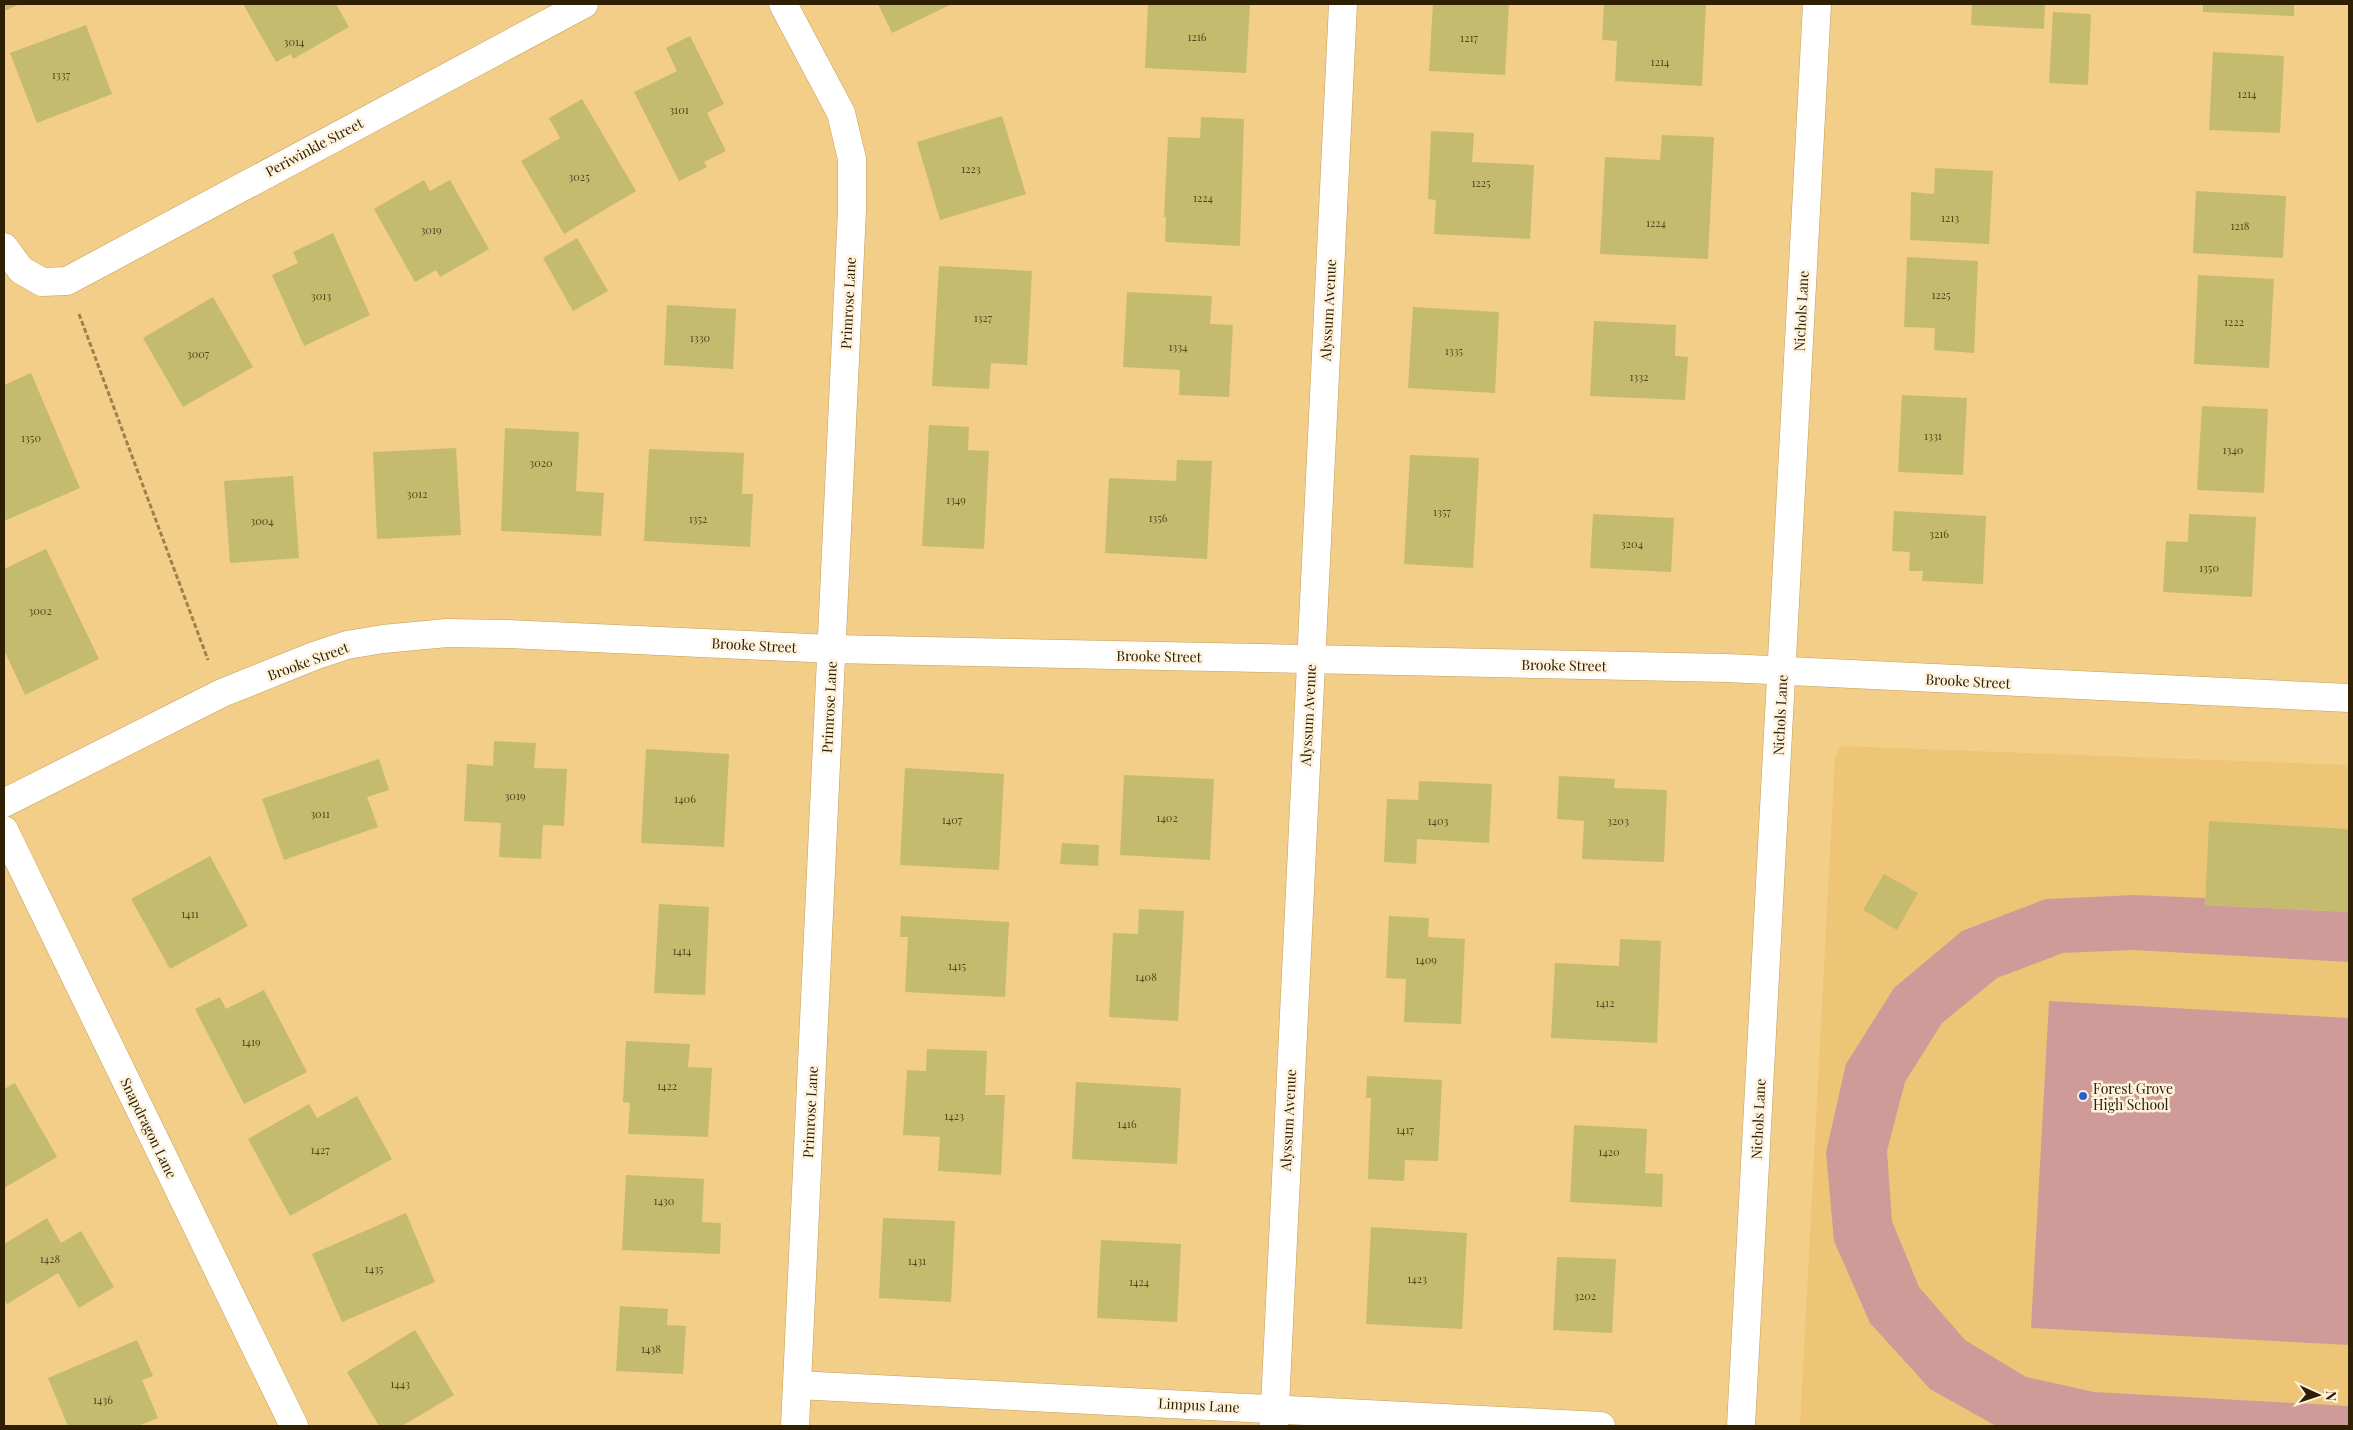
<svg xmlns="http://www.w3.org/2000/svg" width="2353" height="1430" font-family="'Playfair Display',serif">
	<rect width="100%" height="100%" fill="#f3ce88"/>
	<path fill="#eec576" d="M1841,746L2349,765V1426H1800L1835,757Z"/>
	<g fill="#ce9b98">
		<path d="M2135,895L2205,898V905L2349,912V962L2133,950L2063,953L1997,978L1942,1023L1905,1082L1887,1151L1892,1221L1919,1287L1965,1340L2026,1377L2094,1392L2349,1406V1426H1996L1930,1389L1870,1323L1834,1241L1826,1152L1846,1064L1894,988L1962,931L2046,899Z"/>
		<path d="M2049,1001L2349,1018V1345L2031,1328Z"/>
	</g>
	<g fill="#c4bb6e">
		<path d="M4,4H20L4,11Z"/>
		<path d="M243,4H336L349,27L293,59L291,54L276,62Z"/>
		<path d="M878,4H952L892,33Z"/>
		<path d="M1148,4H1250L1246,73L1145,68Z"/>
		<path d="M1433,4H1509L1505,75L1429,71Z"/>
		<path d="M1604,4H1706L1702,86L1615,81L1617,41L1602,40Z"/>
		<path d="M1972,4H2045L2044,29L1971,25Z"/>
		<path d="M2203,4H2294V16L2203,12Z"/>
		<path d="M2053,12L2091,14L2088,85L2049,83Z"/>
		<path d="M86,25L112,94L37,123L10,53Z"/>
		<path d="M690,36L724,104L707,113L726,151L704,162L707,167L679,181L634,92L677,71L666,48Z"/>
		<path d="M2213,52L2284,56L2280,133L2209,130Z"/>
		<path d="M582,99L636,191L564,234L521,161L560,138L549,118Z"/>
		<path d="M1002,116L1026,194L940,220L917,142Z"/>
		<path d="M1201,117L1244,119L1240,246L1165,242L1166,217H1164L1168,137L1200,138Z"/>
		<path d="M1431,131L1474,133L1472,162L1534,165L1530,239L1434,234L1436,200L1428,199Z"/>
		<path d="M1662,135L1714,137L1708,259L1600,254L1605,157L1660,160Z"/>
		<path d="M1935,168L1993,171L1989,244L1910,240L1911,192L1934,194Z"/>
		<path d="M424,180L430,191L450,180L489,249L440,277L436,270L415,282L374,209Z"/>
		<path d="M2196,191L2286,196L2283,258L2193,253Z"/>
		<path d="M333,233L370,315L304,346L272,275L298,263L293,252Z"/>
		<path d="M577,238L608,291L573,311L543,258Z"/>
		<path d="M1907,257L1978,261L1974,353L1934,350L1935,328L1904,327Z"/>
		<path d="M939,266L1032,271L1027,365L991,363L989,389L932,386Z"/>
		<path d="M2198,275L2274,279L2269,368L2194,364Z"/>
		<path d="M1127,292L1212,296L1210,324L1233,325L1229,397L1179,395L1180,370L1123,367Z"/>
		<path d="M213,297L253,367L183,407L143,338Z"/>
		<path d="M667,305L736,309L733,369L664,365Z"/>
		<path d="M1413,307L1499,312L1495,393L1408,388Z"/>
		<path d="M1594,321L1676,325L1675,356L1688,357L1685,400L1590,396Z"/>
		<path d="M31,373L80,488L4,521V385Z"/>
		<path d="M1902,395L1967,398L1963,475L1898,472Z"/>
		<path d="M2202,406L2268,409L2264,493L2197,490Z"/>
		<path d="M929,425L969,427L968,450L989,451L984,549L922,546Z"/>
		<path d="M505,428L579,432L576,491L604,493L601,536L501,531Z"/>
		<path d="M456,448L461,535L377,539L373,452Z"/>
		<path d="M649,449L744,453L742,494H753L750,547L644,541Z"/>
		<path d="M1410,455L1479,458L1473,568L1404,564Z"/>
		<path d="M1177,460L1212,461L1207,559L1105,553L1109,478L1176,481Z"/>
		<path d="M293,476L299,558L230,563L224,481Z"/>
		<path d="M1894,511L1986,516L1983,584L1922,581L1923,571H1909L1910,552L1892,551Z"/>
		<path d="M1593,514L1674,518L1671,572L1590,568Z"/>
		<path d="M2189,514L2256,517L2252,597L2163,592L2166,541L2188,542Z"/>
		<path d="M46,549L99,659L25,695L4,650V569Z"/>
		<path d="M494,741L536,743L534,768L567,769L564,826L543,825L541,859L499,857L501,823L464,821L467,764L493,766Z"/>
		<path d="M646,749L729,754L724,847L641,843Z"/>
		<path d="M379,759L389,790L367,797L378,827L284,860L262,799Z"/>
		<path d="M905,768L1004,774L999,870L900,865Z"/>
		<path d="M1124,775L1214,779L1210,860L1120,855Z"/>
		<path d="M1559,776L1615,779L1614,788L1667,790L1664,862L1582,859L1584,821L1557,819Z"/>
		<path d="M1419,781L1492,784L1489,843L1417,839L1416,864L1384,862L1387,799L1418,800Z"/>
		<path d="M2209,821L2349,829V912L2205,905Z"/>
		<path d="M1062,843L1099,845L1098,866L1060,864Z"/>
		<path d="M210,856L248,926L170,969L131,899Z"/>
		<path d="M1884,874L1918,893L1897,930L1863,910Z"/>
		<path d="M659,904L709,907L705,995L654,993Z"/>
		<path d="M1139,909L1184,911L1178,1021L1109,1017L1113,933L1138,934Z"/>
		<path d="M901,916L1009,922L1005,997L905,992L908,937H900Z"/>
		<path d="M1389,916L1429,918L1428,937L1465,939L1461,1024L1404,1022L1406,979L1386,978Z"/>
		<path d="M1620,939L1661,941L1657,1043L1551,1038L1555,963L1619,966Z"/>
		<path d="M264,990L307,1072L244,1104L195,1009L220,997L226,1009Z"/>
		<path d="M626,1041L690,1044L688,1067L712,1068L708,1137L628,1134L630,1103L623,1102Z"/>
		<path d="M927,1049L987,1051L985,1095H1005L1001,1175L938,1171L940,1137L903,1135L907,1070L926,1071Z"/>
		<path d="M1367,1076L1442,1080L1438,1161L1405,1160L1404,1181L1368,1179L1371,1098H1366Z"/>
		<path d="M1076,1082L1181,1088L1177,1164L1072,1159Z"/>
		<path d="M15,1083L57,1157L4,1188V1089Z"/>
		<path d="M357,1096L392,1159L290,1216L248,1139L309,1104L317,1118Z"/>
		<path d="M1574,1125L1647,1129L1645,1173L1663,1174L1662,1207L1570,1202Z"/>
		<path d="M626,1175L704,1179L702,1222L721,1223L720,1254L622,1250Z"/>
		<path d="M406,1213L435,1282L342,1322L312,1254Z"/>
		<path d="M47,1218L61,1243L81,1231L114,1287L79,1308L58,1273L7,1304L4,1299V1244Z"/>
		<path d="M883,1218L955,1221L951,1302L879,1298Z"/>
		<path d="M1371,1227L1467,1233L1462,1329L1366,1324Z"/>
		<path d="M1101,1240L1181,1244L1177,1322L1097,1318Z"/>
		<path d="M1557,1257L1616,1259L1612,1333L1553,1330Z"/>
		<path d="M620,1306L668,1309L667,1325L686,1326L683,1374L616,1371Z"/>
		<path d="M415,1330L454,1395L402,1426H379L347,1372Z"/>
		<path d="M137,1340L153,1376L142,1380L158,1418L138,1426H68L48,1378Z"/>
	</g>
	<g fill="none" stroke-linecap="round" stroke-linejoin="round">
		<g stroke="#c39e59" stroke-width="29">
			<g id="minor">
				<path d="M783,4L841,113L852,159V210L795,1426"/>
				<path d="M4,247L21,270L42,282L67,281L584,4"/>
				<path d="M4,803L222,693L314,656L347,645L383,639L447,633L506,634L832,649L1726,668L2349,698"/>
				<path d="M4,830L294,1426"/>
				<path d="M797,1385L1601,1426"/>
				<path d="M1274,1426L1343,4"/>
			</g>
		</g>
		<g stroke="#c39e59" stroke-width="29">
			<path id="tertiary" d="M1741,1426L1817,4"/>
		</g>
		<path stroke="#9c814d" stroke-width="3" stroke-dasharray="5 2.5" stroke-linecap="butt" d="M79,314L208,660"/>
		<use href="#minor" stroke="#fff" stroke-width="28"/>
		<use href="#tertiary" stroke="#fff" stroke-width="28"/>
	</g>
	<circle fill="#275ecb" stroke="#fef3df" stroke-width="2" cx="2083" cy="1096" r="5"/>
	<g text-anchor="middle" dominant-baseline="central" stroke-width="5" stroke-linejoin="round" paint-order="stroke">
		<g font-size="11" fill="#54471e">
			<text x="1197" y="36">1216</text>
			<text x="1469" y="37">1217</text>
			<text x="294" y="41">3014</text>
			<text x="1660" y="61">1214</text>
			<text x="61" y="74">1337</text>
			<text x="2247" y="93">1214</text>
			<text x="679" y="109">3101</text>
			<text x="971" y="168">1223</text>
			<text x="579" y="176">3025</text>
			<text x="1481" y="182">1225</text>
			<text x="1203" y="197">1224</text>
			<text x="1950" y="217">1213</text>
			<text x="1656" y="222">1224</text>
			<text x="2240" y="225">1218</text>
			<text x="431" y="229">3019</text>
			<text x="1941" y="294">1225</text>
			<text x="321" y="295">3013</text>
			<text x="983" y="317">1327</text>
			<text x="2234" y="321">1222</text>
			<text x="700" y="337">1330</text>
			<text x="1178" y="346">1334</text>
			<text x="1454" y="350">1335</text>
			<text x="198" y="353">3007</text>
			<text x="1639" y="376">1332</text>
			<text x="1933" y="435">1331</text>
			<text x="31" y="437">1350</text>
			<text x="2233" y="449">1340</text>
			<text x="541" y="462">3020</text>
			<text x="417" y="493">3012</text>
			<text x="956" y="499">1349</text>
			<text x="1442" y="511">1357</text>
			<text x="1158" y="517">1356</text>
			<text x="698" y="518">1352</text>
			<text x="262" y="520">3004</text>
			<text x="1939" y="533">3216</text>
			<text x="1632" y="543">3204</text>
			<text x="2209" y="567">1350</text>
			<text x="40" y="610">3002</text>
			<text x="515" y="795">3019</text>
			<text x="685" y="798">1406</text>
			<text x="320" y="813">3011</text>
			<text x="1167" y="817">1402</text>
			<text x="952" y="819">1407</text>
			<text x="1438" y="820">1403</text>
			<text x="1618" y="820">3203</text>
			<text x="190" y="913">1411</text>
			<text x="682" y="950">1414</text>
			<text x="1426" y="959">1409</text>
			<text x="957" y="965">1415</text>
			<text x="1146" y="976">1408</text>
			<text x="1605" y="1002">1412</text>
			<text x="251" y="1041">1419</text>
			<text x="667" y="1085">1422</text>
			<text x="954" y="1115">1423</text>
			<text x="1127" y="1123">1416</text>
			<text x="1405" y="1129">1417</text>
			<text x="320" y="1149">1427</text>
			<text x="1609" y="1151">1420</text>
			<text x="664" y="1200">1430</text>
			<text x="50" y="1258">1428</text>
			<text x="917" y="1260">1431</text>
			<text x="374" y="1268">1435</text>
			<text x="1417" y="1278">1423</text>
			<text x="1139" y="1281">1424</text>
			<text x="1585" y="1295">3202</text>
			<text x="651" y="1348">1438</text>
			<text x="400" y="1383">1443</text>
			<text x="103" y="1399">1436</text>
		</g>
		<g font-size="14" fill="#2f2003" stroke="#fef3df">
			<text transform="translate(314 147) rotate(-28)">Periwinkle Street</text>
			<text transform="translate(848 303) rotate(-87)">Primrose Lane</text>
			<text transform="translate(1328 310) rotate(-87)">Alyssum Avenue</text>
			<text transform="translate(1801 311) rotate(-87)">Nichols Lane</text>
			<text transform="translate(754 645) rotate(3)">Brooke Street</text>
			<text transform="translate(1159 656) rotate(1)">Brooke Street</text>
			<text transform="translate(308 661) rotate(-20)">Brooke Street</text>
			<text transform="translate(1564 665) rotate(1)">Brooke Street</text>
			<text transform="translate(1968 681) rotate(3)">Brooke Street</text>
			<text transform="translate(829 707) rotate(-87)">Primrose Lane</text>
			<text transform="translate(1308 715) rotate(-87)">Alyssum Avenue</text>
			<text transform="translate(1780 715) rotate(-87)">Nichols Lane</text>
			<text transform="translate(810 1112) rotate(-87)">Primrose Lane</text>
			<text transform="translate(1758 1119) rotate(-87)">Nichols Lane</text>
			<text transform="translate(1288 1120) rotate(-87)">Alyssum Avenue</text>
			<text transform="translate(149 1128) rotate(64)">Snapdragon Lane</text>
			<text transform="translate(1199 1405) rotate(3)">Limpus Lane</text>
		</g>
		<g font-size="14" fill="#2f2003" stroke="#fef3df" text-anchor="start">
			<text x="2093" y="1088">Forest Grove<tspan x="2093" dy="16">High School</tspan></text>
		</g>
	</g>
	<rect width="2353" height="1430" fill="none" stroke="#2f2003" stroke-width="10"/>
	<g transform="translate(2318 1395) rotate(93)" stroke="#fef3df" stroke-width="4" paint-order="stroke">
	<path d="M0-4L9 19L0 12L-9 19Z" fill="#2f2003"/>
	<text y="-8" font-size="14" font-weight="bold" text-anchor="middle" fill="#2f2003">N</text>
	</g>
</svg>
